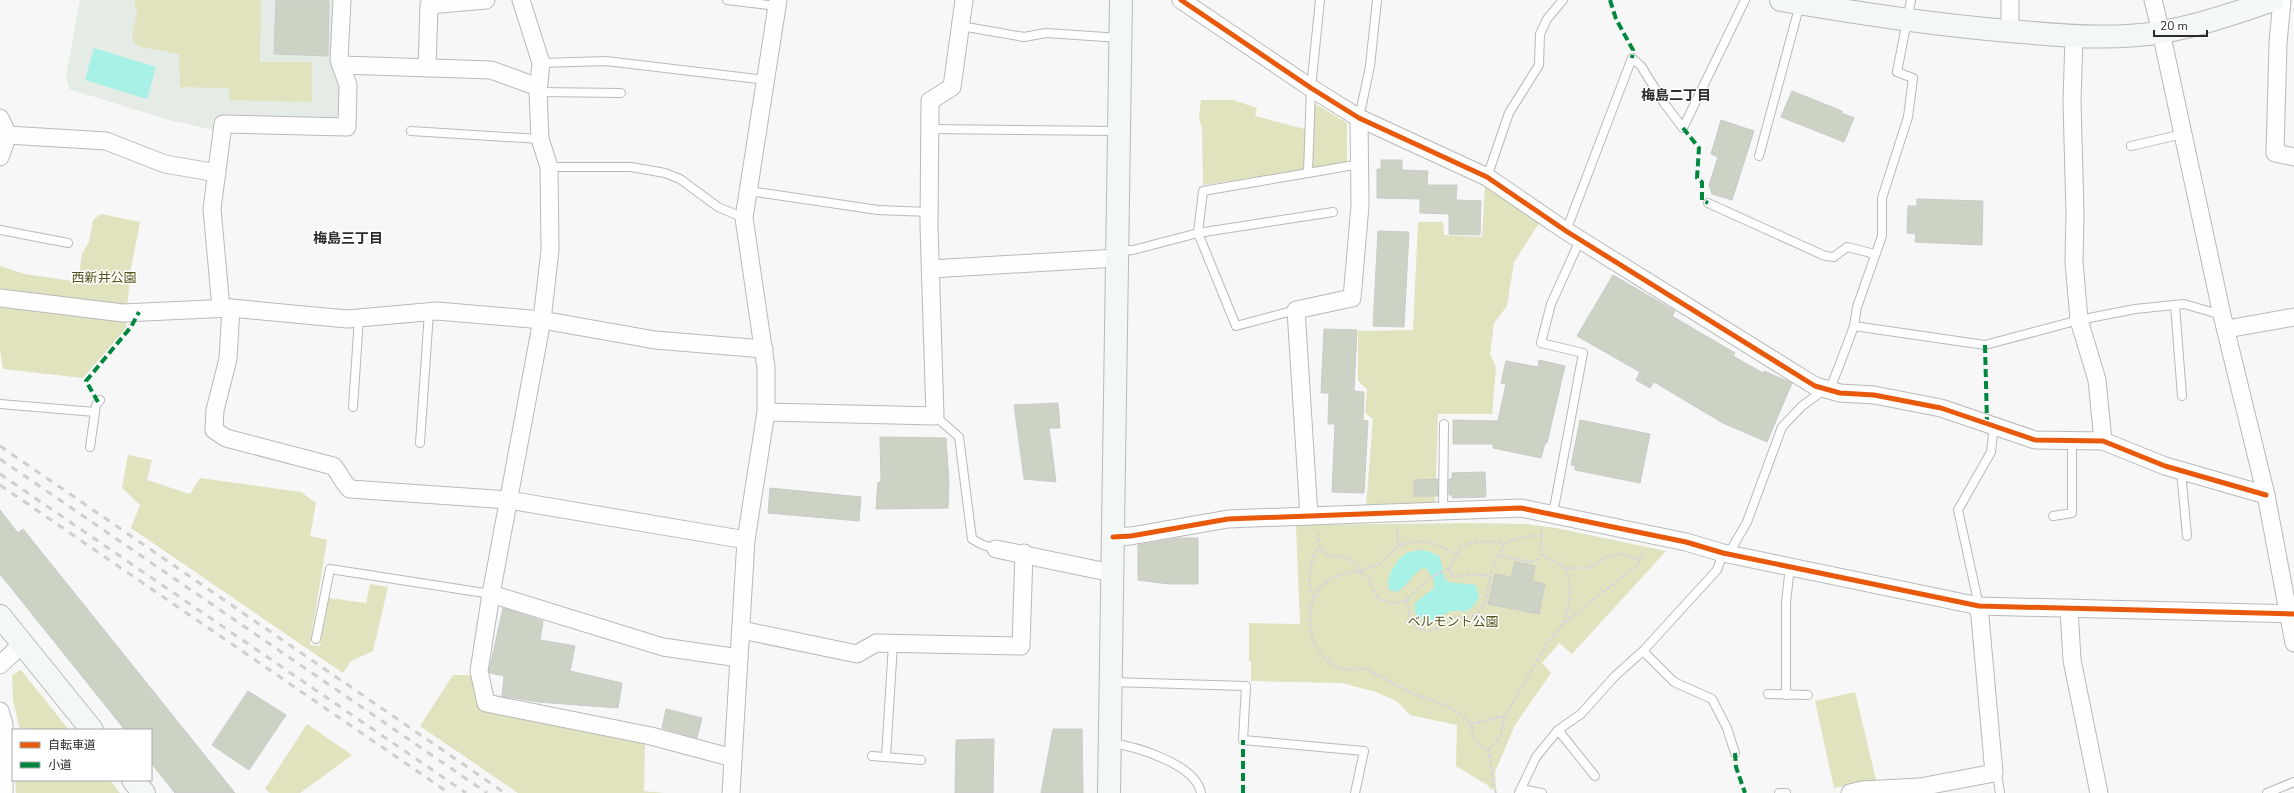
<svg xmlns="http://www.w3.org/2000/svg" width="2294" height="793" font-family="'Nunito Sans','Noto Sans JP',sans-serif">
	<rect width="100%" height="100%" fill="#f6f7f6"/>
	<path fill="#e5ebe5" d="M80,0H335L340,86L337,118L216,120L214,130L169,120L69,89L66,76Z"/>
	<g fill="#e1e2be">
		<path d="M134,0H261L260,62H312V102L229,100V88L180,87L179,54L141,47L135,43L132,37L137,13Z"/>
		<path d="M1201,100H1233L1257,108L1255,116L1312,131L1314,103L1347,123V164L1203,185L1202,129L1199,118Z"/>
		<path d="M1485,186L1540,222L1514,262L1507,306L1494,323L1490,354L1496,367L1492,414H1438L1435,506L1366,507L1373,419L1365,413L1367,389L1358,381V331L1413,330L1418,222H1443L1444,235L1482,237Z"/>
		<path d="M101,214L140,222L131,268L127,307L8,293L0,288V266L25,274L78,282L82,254L89,242L93,220Z"/>
		<path d="M3,305L126,321V328L83,378L3,369L0,350V307Z"/>
		<path d="M128,455L152,460L147,480L190,494L200,478L301,492L316,503L310,536L327,540L310,645L320,646L329,598L366,603L370,584L388,587L373,651L351,661L343,673L131,528L140,505L122,488Z"/>
		<path d="M1464,523L1525,524L1556,528L1666,551L1572,654L1559,643L1542,663L1551,673L1515,725L1495,772L1496,789H1490L1489,786L1456,766L1457,725L1410,715L1398,702L1376,692L1342,683L1251,681V662L1249,661V623L1300,624L1296,525Z"/>
		<path d="M21,670L69,730H20L13,700L12,675Z"/>
		<path d="M453,675H472L479,710L645,744L644,791L664,793H518L420,726Z"/>
		<path d="M1855,692L1876,780L1834,788L1815,701Z"/>
		<path d="M307,724L352,755L300,793H270L265,789Z"/>
		<path d="M15,780H110L120,793H16Z"/>
	</g>
	<g fill="#a8f1e7">
		<path d="M94,48L156,67L147,99L85,80Z"/>
		<path d="M1419,550L1429,551L1440,557L1444,577L1448,582L1476,585L1479,597C1465,623 1461,604 1445,614C1440,616 1436,620 1431,623L1425,622L1415,614V603L1434,588V580L1427,569L1422,568C1412,575 1407,586 1397,592L1390,590C1384,578 1397,557 1409,552C1412,551 1416,551 1419,550Z"/>
	</g>
	<g fill="#ccd2c4" stroke="#cacbc9">
		<path d="M276,0H329L328,56L274,54Z"/>
		<path d="M1792,91L1842,111V113L1854,118L1844,142L1781,117Z"/>
		<path d="M1721,120L1754,131L1732,200L1712,194L1709,185L1718,157L1711,154Z"/>
		<path d="M1381,160H1402V170L1428,171L1427,185H1457L1456,200L1481,201L1480,235L1449,234V214L1420,213V199L1377,198V169H1381Z"/>
		<path d="M1917,199L1983,201L1982,245L1915,242L1916,234L1907,233L1908,206H1917Z"/>
		<path d="M1378,231L1409,232L1404,327L1373,326Z"/>
		<path d="M1613,275L1675,311L1672,316L1735,353L1733,356L1763,373L1764,371L1792,383L1767,442L1723,423L1654,382L1650,388L1636,380L1640,372L1577,336Z"/>
		<path d="M1324,329L1357,330L1354,391L1364,392L1363,420L1368,421L1364,493L1332,492L1335,424H1328L1329,393H1321Z"/>
		<path d="M1539,360L1565,366L1547,443H1545L1541,458L1493,448V444H1453V420L1498,421L1506,384L1501,383L1506,361L1538,367Z"/>
		<path d="M1058,403L1060,428H1049L1056,482L1024,479L1014,405Z"/>
		<path d="M1580,420L1650,434L1640,483L1575,470V466L1571,465Z"/>
		<path d="M880,437L946,438L949,482L948,508L876,509L878,482H881Z"/>
		<path d="M1485,472L1486,497L1452,498V495H1449V479H1452V473Z"/>
		<path d="M1438,479V496H1414V480Z"/>
		<path d="M770,488L861,497L859,521L768,513Z"/>
		<path d="M0,510L18,533L23,529L235,793H175L151,763V730H125L0,574Z"/>
		<path d="M1179,538H1198V584H1169L1138,580V545Z"/>
		<path d="M1515,562L1535,566L1532,581L1545,584L1539,614L1488,604L1495,574L1511,577Z"/>
		<path d="M503,608L543,621L540,640L575,646L570,671L622,683L618,708L538,702L502,696L504,676L490,673L489,671Z"/>
		<path d="M248,691L286,715L249,770L212,745Z"/>
		<path d="M666,709L702,718L697,738L662,728Z"/>
		<path d="M1053,729H1082L1083,793H1041Z"/>
		<path d="M994,739L993,793H955L956,740Z"/>
	</g>
	<g fill="none" stroke-linecap="round" stroke-linejoin="round">
		<g stroke="#b8b9b8" stroke-width="10">
			<g id="lane">
				<path d="M727,0L777,6"/>
				<path d="M961,26L1024,37L1046,33L1120,38"/>
				<path d="M541,63L606,61L766,80"/>
				<path d="M538,92L621,93"/>
				<path d="M1359,118L1370,66L1377,0"/>
				<path d="M930,129L1118,131"/>
				<path d="M411,131L540,139"/>
				<path d="M2131,146L2183,134"/>
				<path d="M1759,156L1800,4"/>
				<path d="M549,167H631L665,173L680,179L718,207L744,218"/>
				<path d="M1308,173L1360,164"/>
				<path d="M1487,177L1509,113L1539,65L1540,34L1547,19L1563,0"/>
				<path d="M749,191L878,210L929,212"/>
				<path d="M1708,203L1825,256L1834,257L1847,247L1875,254"/>
				<path d="M0,230L68,243"/>
				<path d="M1566,231L1632,58L1641,66L1664,103L1683,128L1745,0"/>
				<path d="M1117,251L1133,250L1198,233L1333,212"/>
				<path d="M2175,305L2182,396"/>
				<path d="M1296,310L1236,326L1198,233L1203,191L1308,173L1311,88L1320,0"/>
				<path d="M1854,326L1985,345L2079,320L2135,309L2184,304L2222,315"/>
				<path d="M0,404L95,412"/>
				<path d="M353,407L359,318"/>
				<path d="M935,416L959,437L972,539L983,545L996,549"/>
				<path d="M420,443L429,312"/>
				<path d="M90,447L96,405L100,400"/>
				<path d="M2181,471L2187,536"/>
				<path d="M1443,511L1444,424"/>
				<path d="M1553,514L1583,353L1541,343L1551,304L1580,240"/>
				<path d="M2053,516L2072,513V440"/>
				<path d="M1979,606L1958,510L1991,452L1994,425"/>
				<path d="M316,639L330,569L491,594"/>
				<path d="M1643,651L1674,682L1712,699L1727,728L1735,753"/>
				<path d="M1112,682L1246,686L1243,740L1364,751L1355,793"/>
				<path d="M1768,694L1808,695"/>
				<path d="M1786,695V603L1790,566"/>
				<path d="M1558,730L1595,776"/>
				<path d="M1110,743C1135,746 1196,764 1201,793"/>
				<path d="M872,756L921,760"/>
				<path d="M886,757L893,644"/>
				<path d="M1994,773L1998,780L2000,793"/>
				<path d="M1521,789L1542,793"/>
				<path d="M1519,793L1536,757L1558,730L1581,714L1615,676L1643,651L1717,570L1723,553L1732,548L1747,522L1782,427L1802,406L1832,384L1839,366L1854,326L1857,307L1882,236V198L1908,117L1913,78L1897,72L1911,0"/>
				<path d="M1779,793H1786"/>
				<path d="M2267,793L2294,782"/>
			</g>
		</g>
		<g stroke="#b8b9b8" stroke-width="19">
			<g id="street">
				<path d="M521,0L541,63L538,92L540,139L549,167L550,250L542,320L491,594L479,671L486,703L651,736L733,758"/>
				<path d="M1181,0L1311,88L1359,118L1487,177L1566,231L1815,386L1840,393L1874,395L1941,408L2035,440L2103,441L2165,466L2266,495"/>
				<path d="M2153,0L2161,32L2222,315L2266,495L2294,643"/>
				<path d="M2282,0L2278,43L2275,153L2294,157"/>
				<path d="M2010,32V0"/>
				<path d="M2074,37L2072,102L2075,213L2074,262L2079,320L2097,380L2103,441"/>
				<path d="M342,65L491,70L538,87"/>
				<path d="M427,68L429,5L486,0"/>
				<path d="M0,118L8,135L0,157"/>
				<path d="M8,135L106,141L165,164L217,173"/>
				<path d="M931,269L1117,258"/>
				<path d="M0,298L123,313L231,308L347,319L437,311L542,320L655,340L764,349"/>
				<path d="M221,308L212,209L223,124L347,127L348,85L339,60L342,0"/>
				<path d="M231,308L228,359L215,410L214,430L226,438L333,466C340,473 342,482 350,489L509,500L746,540"/>
				<path d="M2227,329L2294,317"/>
				<path d="M766,412L935,416L929,226L930,101L952,87L964,0"/>
				<path d="M1309,516L1296,310L1352,298L1360,206L1359,118"/>
				<path d="M1113,537L1131,536L1228,519L1521,508L1686,542L1723,553L1979,606L2294,614"/>
				<path d="M996,549L1112,573"/>
				<path d="M491,594L663,647L739,658"/>
				<path d="M2069,608L2072,660L2099,793"/>
				<path d="M742,630L857,654L876,643L1021,646L1024,553"/>
				<path d="M0,665L22,644"/>
				<path d="M0,711L4,724V793"/>
				<path d="M731,793L746,540L766,412V368L744,218L778,0"/>
				<path d="M1850,793L1862,790L1920,787L1994,773L1979,606"/>
			</g>
		</g>
		<g stroke="#b8b9b8" stroke-width="24">
			<g id="secondary">
				<path d="M1781,0C1861,14 1940,26 2021,32C2068,36 2116,40 2163,32C2201,25 2237,13 2273,0"/>
				<path d="M0,616L92,730"/>
				<path d="M133,780L144,793"/>
				<path d="M1109,793L1121,0"/>
			</g>
		</g>
		<g stroke="#d7d7d7" stroke-width="2.5" stroke-dasharray="4 2" stroke-linecap="butt">
			<path d="M1397,528L1398,546C1423,538 1434,541 1456,555"/>
			<path d="M1319,532C1319,537 1318,543 1320,548C1327,563 1352,549 1358,571L1380,564L1398,546"/>
			<path d="M1541,535V554L1565,568H1589L1604,558L1620,554L1641,560"/>
			<path d="M1501,556L1530,562L1538,560L1541,554"/>
			<path d="M1448,568L1453,577L1471,574L1491,576"/>
			<path d="M1314,599C1306,580 1309,564 1319,547"/>
			<path d="M1407,599C1408,617 1416,638 1438,628C1443,626 1446,620 1450,618C1462,614 1470,623 1481,609C1490,597 1487,581 1493,568C1497,558 1501,555 1504,543"/>
			<path d="M1563,624C1569,605 1574,587 1565,568"/>
			<path d="M1471,724L1505,716"/>
			<path d="M1488,750L1500,737L1505,716L1546,645L1563,624L1638,564L1644,551"/>
			<path d="M1496,793C1491,779 1492,765 1488,750L1479,745L1473,736L1471,724L1459,713L1447,706L1412,693L1366,669C1355,668 1347,672 1336,667C1308,652 1301,610 1322,586C1331,576 1346,573 1358,571L1369,578L1375,594L1381,600L1392,603L1403,602L1428,580L1450,567L1460,549L1467,544L1485,541L1504,543L1520,538L1541,535L1542,529"/>
		</g>
		<use href="#lane" stroke="#fefefe" stroke-width="8"/>
		<use href="#street" stroke="#fefefe" stroke-width="17"/>
		<use href="#secondary" stroke="#f3f8f6" stroke-width="22"/>
		<g stroke="#cecfce" stroke-width="3" stroke-dasharray="7 7" stroke-linecap="butt">
			<path d="M0,446L505,793"/>
			<path d="M0,459L487,793"/>
			<path d="M0,474L466,793"/>
			<path d="M0,485L449,793"/>
		</g>
		<g stroke="#00873e" stroke-width="4" stroke-dasharray="8 4" stroke-linecap="butt">
			<path d="M1610,0L1616,19L1633,50L1632,58"/>
			<path d="M1683,128L1699,148L1697,178L1702,182V200L1708,203"/>
			<path d="M1985,345L1987,423"/>
			<path d="M98,402L86,381L131,327L139,312"/>
			<path d="M1735,753L1736,767L1745,793"/>
			<path d="M1243,793V740"/>
		</g>
		<g stroke="#fff" stroke-width="8">
			<g id="cycleway">
				<path d="M1181,0L1311,88L1359,118L1487,177L1566,231L1815,386L1840,393L1874,395L1941,408L2035,440L2103,441L2165,466L2266,495"/>
				<path d="M1113,537L1131,536L1228,519L1521,508L1686,542L1723,553L1979,606L2294,614"/>
			</g>
		</g>
		<use href="#cycleway" stroke="#e8590c" stroke-width="5"/>
	</g>
	<g text-anchor="middle" dominant-baseline="central" stroke-width="3" stroke-linejoin="round" paint-order="stroke">
		<g font-size="13" fill="#55541a" stroke="#fff">
			<text x="104" y="278">西新井公園</text>
			<text x="1453" y="622">ベルモント公園</text>
		</g>
		<g font-size="14" font-weight="bold" fill="#2a2d2a" stroke="#fff">
			<text x="1676" y="95">梅島二丁目</text>
			<text x="348" y="238">梅島三丁目</text>
		</g>
	</g>
	<rect x="12" y="729" width="140" height="52" fill="#ffffff" stroke="#a9aaa9"/>
	<rect x="20" y="742" width="20" height="6" fill="#e8590c" stroke="#a9aaa9"/>
	<text x="48" y="749" font-size="12" fill="#292a29">自転車道</text>
	<rect x="20" y="762" width="20" height="6" fill="#00873e" stroke="#a9aaa9"/>
	<text x="48" y="769" font-size="12" fill="#292a29">小道</text>
	<path d="M2154 30v6h53v-6" fill="none" stroke="#292a29" stroke-width="2"/>
	<text x="2160" y="30" font-size="12" fill="#292a29" stroke="#ffffff" stroke-width="3" paint-order="stroke">20 m</text>
</svg>
